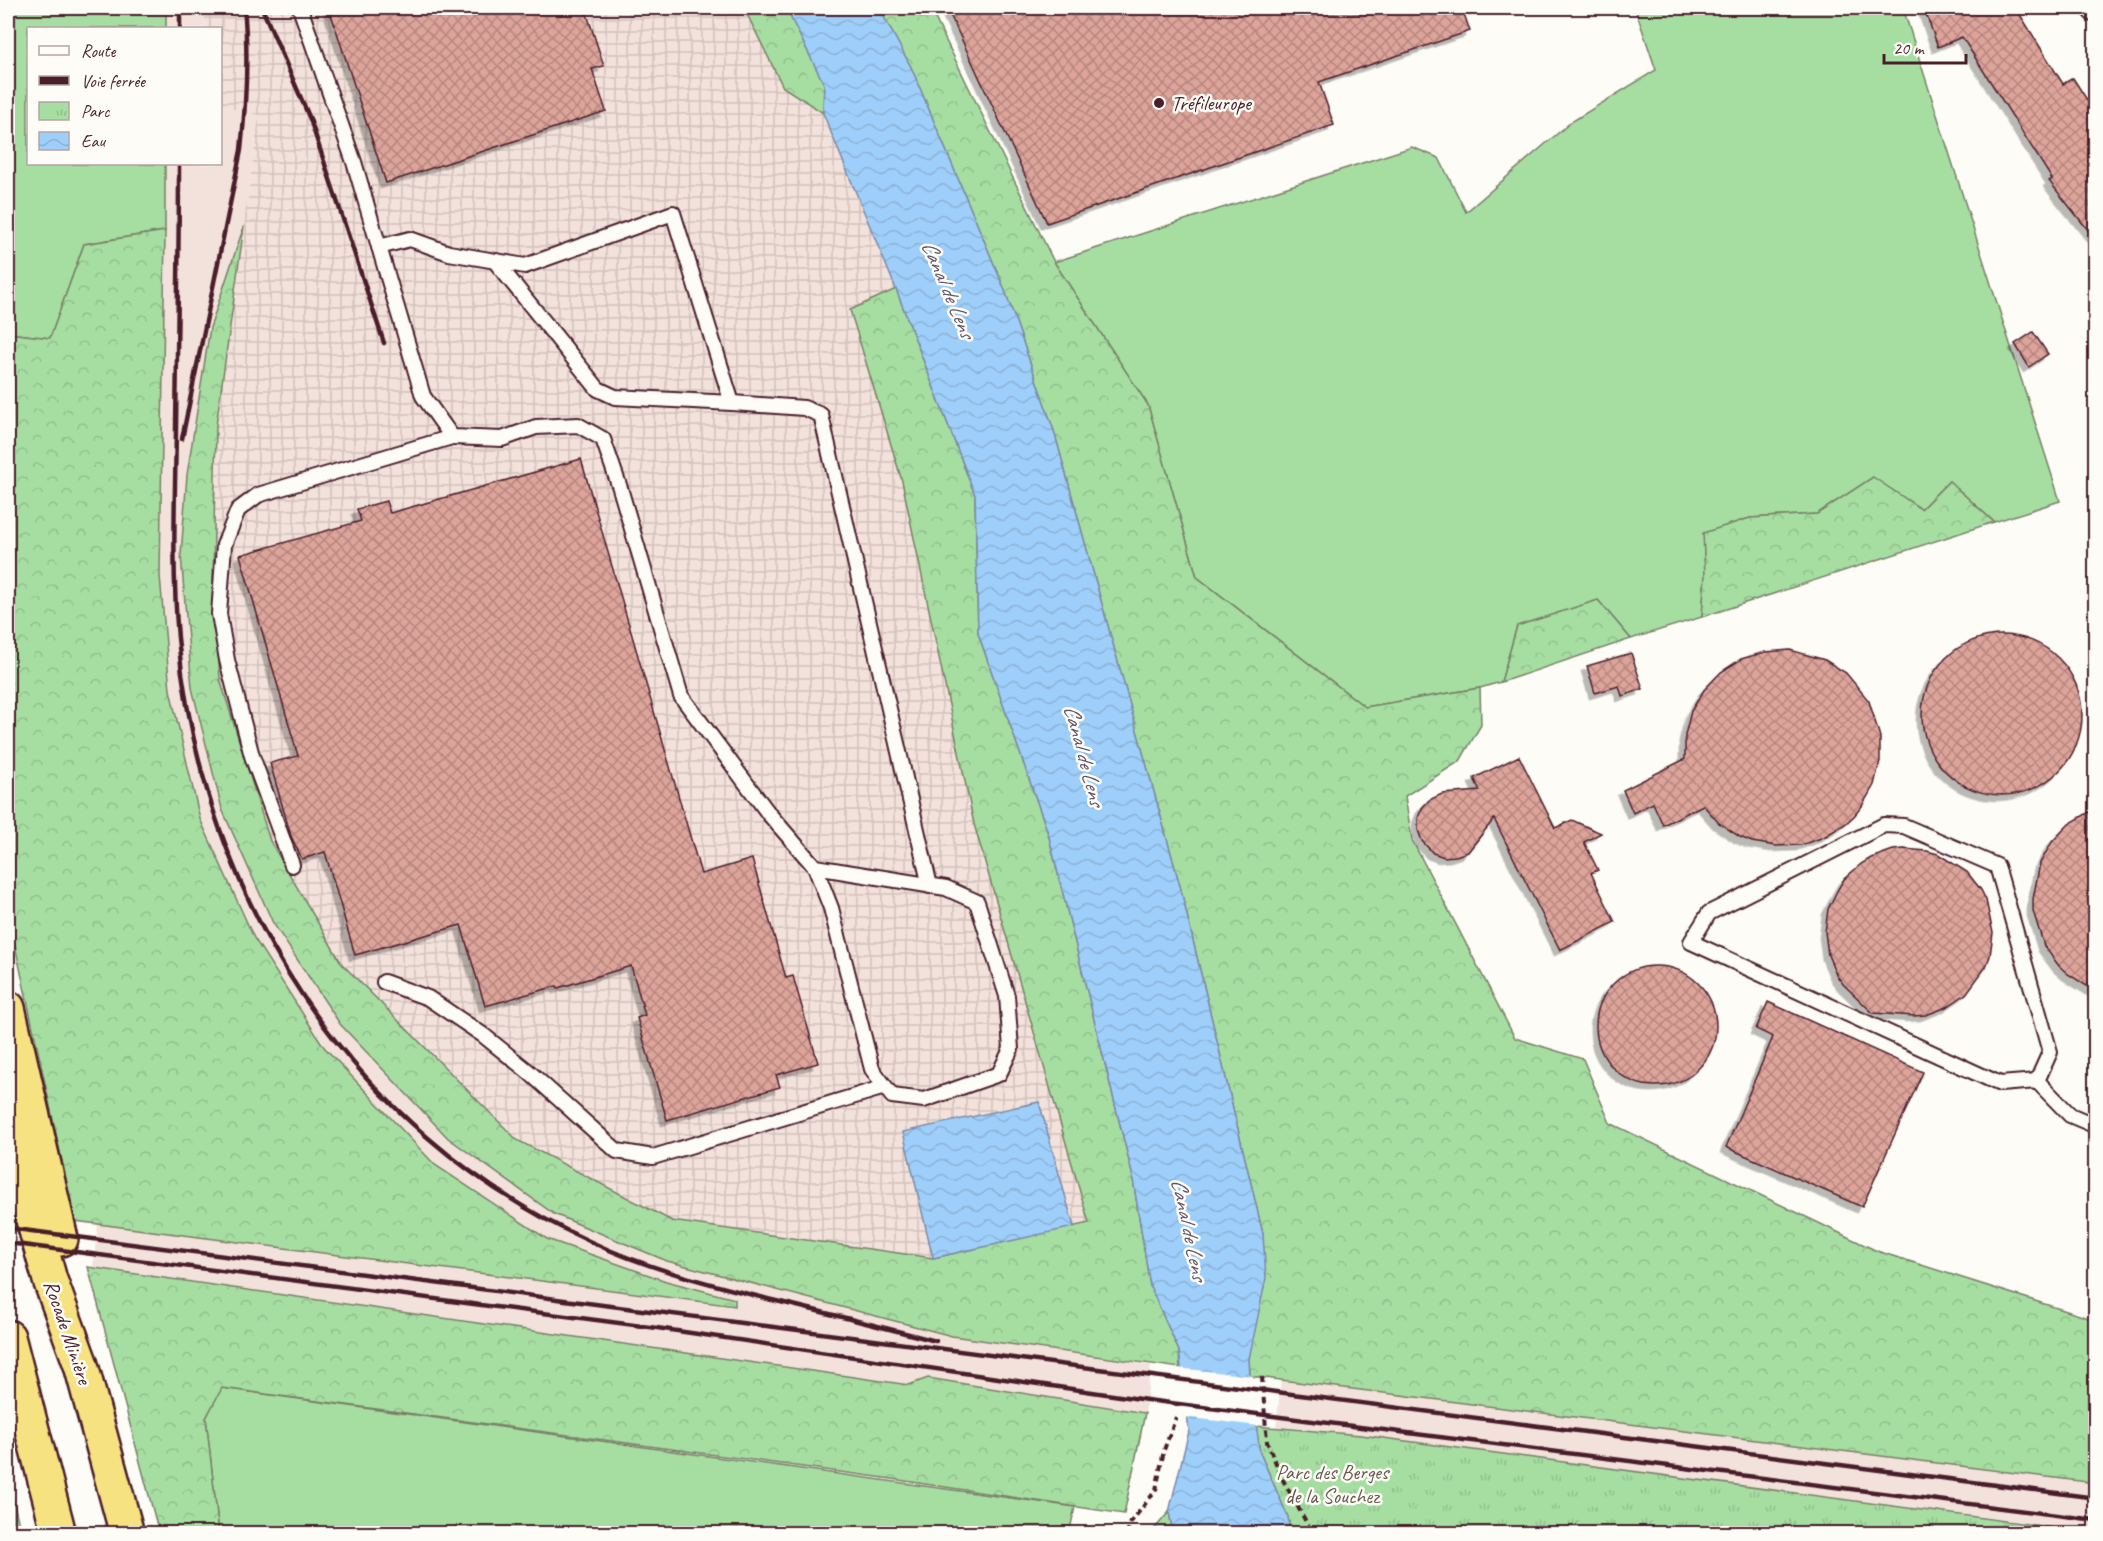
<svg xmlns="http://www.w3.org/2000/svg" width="2103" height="1541" font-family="Caveat,sans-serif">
	<defs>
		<pattern id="industrial-grid" width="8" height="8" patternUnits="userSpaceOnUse" patternTransform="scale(1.5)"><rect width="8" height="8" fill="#f3e2db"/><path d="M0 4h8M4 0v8" fill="none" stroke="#d2c1bc"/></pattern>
		<pattern id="forest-crowns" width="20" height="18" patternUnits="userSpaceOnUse" patternTransform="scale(1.5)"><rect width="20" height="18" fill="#a6dea2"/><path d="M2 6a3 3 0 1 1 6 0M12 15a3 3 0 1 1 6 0" fill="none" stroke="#90be8c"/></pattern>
		<pattern id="park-tufts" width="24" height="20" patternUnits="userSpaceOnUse" patternTransform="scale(1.5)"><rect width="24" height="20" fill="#a6dea2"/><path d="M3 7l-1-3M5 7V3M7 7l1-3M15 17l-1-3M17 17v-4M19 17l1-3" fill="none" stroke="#90be8c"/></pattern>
		<pattern id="water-waves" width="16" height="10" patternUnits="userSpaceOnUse" patternTransform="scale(1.5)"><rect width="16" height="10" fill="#9ecffa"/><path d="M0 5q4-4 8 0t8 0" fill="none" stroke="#8ab1d6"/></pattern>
		<pattern id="building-cross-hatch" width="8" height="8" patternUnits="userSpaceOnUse" patternTransform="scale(1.5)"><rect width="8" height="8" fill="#dda49a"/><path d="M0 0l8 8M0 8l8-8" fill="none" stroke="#b5857e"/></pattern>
		<filter id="shadow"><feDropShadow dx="-5.5" dy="5.5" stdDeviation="0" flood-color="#0004"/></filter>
	</defs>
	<rect width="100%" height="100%" fill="#fdfcf7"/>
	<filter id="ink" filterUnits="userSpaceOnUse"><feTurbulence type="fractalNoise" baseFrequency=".0167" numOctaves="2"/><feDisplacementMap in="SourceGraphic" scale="12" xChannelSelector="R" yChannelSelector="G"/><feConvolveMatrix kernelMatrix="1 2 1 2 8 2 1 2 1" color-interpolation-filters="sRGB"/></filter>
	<g filter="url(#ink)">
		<g fill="#f3e2db">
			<path d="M166,8H203L206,28H166Z"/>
			<path d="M221,106L259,114L244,226L210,328L187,475L181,555L192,688L273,923L340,1024L448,1138L555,1214L667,1261L952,1336L1151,1365L1145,1413L928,1378L909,1385L93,1267L98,1223L735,1306L734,1299L666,1281L547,1239L435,1165L324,1047L254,938L200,819L170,690L160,576L165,164H220Z"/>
			<path d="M1281,1379L2095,1483V1532L1361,1435L1276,1428Z"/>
		</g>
		<path fill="url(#industrial-grid)" d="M203,8H744L783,87L823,113L896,289L850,310L902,481L974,824L1089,1224L933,1258L672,1222L517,1140L342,964L270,841L220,679L213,580L216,426L259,115L221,106L220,28H206Z"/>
		<g fill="#a6dea2" stroke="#787e66" stroke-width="1.5">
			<path d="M8,8H166V28H28V164H165V231L84,244L50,338L8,333Z"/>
			<path d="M1635,8H1903L2060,501L1994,522L1949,481L1921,509L1873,478L1817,514L1750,518L1704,533L1705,575L1702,617L1631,639L1598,600L1517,626L1501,682L1480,688L1365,707L1197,577L1148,405L1054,262L1412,147L1439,158L1466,212L1571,122L1656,70Z"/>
			<path d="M221,1388L1075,1507L1069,1534L219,1533L206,1418Z"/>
			<path d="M8,1478L21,1533H8Z"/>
		</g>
		<g fill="url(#forest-crowns)" stroke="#787e66" stroke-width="1.5">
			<path d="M744,8H786L824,84L823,113L783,87Z"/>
			<path d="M879,8H930L1054,262L1148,405L1197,577L1365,707L1480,688L1481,725L1460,761L1405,796L1412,840L1515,1038L1583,1059L1610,1123L1877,1251L2095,1320V1483L1250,1376L1249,1359L1263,1234L1180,886L1054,431L1004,288L911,67Z"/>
			<path d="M244,226L216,426L213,580L220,679L270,841L342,964L517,1140L672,1221L933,1258L1089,1223L974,824L902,481L850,310L896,289L975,495L978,633L1048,833L1132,1173L1150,1286L1179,1351L1180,1368L952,1336L667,1261L554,1214L448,1138L340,1024L273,923L222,809L192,688L181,555L187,475L210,328Z"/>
			<path d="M165,231L160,576L170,690L200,819L254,938L324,1047L435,1165L547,1239L666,1281L735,1299V1306L75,1221L8,913V333L50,338L84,244Z"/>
			<path d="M1873,477L1921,509L1949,481L1994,522L1702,617L1705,575L1703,533L1750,518L1817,514Z"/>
			<path d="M1598,600L1631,639L1501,682L1517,626Z"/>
			<path d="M88,1267L909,1385L928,1378L1145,1413L1124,1514L892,1479L222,1388L206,1418L219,1533H159Z"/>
			<path d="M1169,1512L1173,1533H1151Z"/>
		</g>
		<path fill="url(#park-tufts)" stroke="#787e66" stroke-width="1.5" d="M1256,1426L1361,1435L2095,1533H1290L1288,1517L1260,1453Z"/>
		<g fill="url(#water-waves)" stroke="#7c89a7" stroke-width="1.5">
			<path d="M786,8H879L911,67L1004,288L1054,431L1180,886L1263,1234L1266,1278L1249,1359L1250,1376L1260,1453L1288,1517L1290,1533H1173L1169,1512L1189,1431L1179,1351L1150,1286L1132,1173L1048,833L978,633L975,495L896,289L823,113L824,84Z"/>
			<path d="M1039,1102L1074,1227L933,1258L903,1132Z"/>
		</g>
		<path fill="#fdfcf7" d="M1177,1368L1253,1376L1259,1426L1184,1417Z"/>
		<g fill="url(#building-cross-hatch)" stroke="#4a1f2b" stroke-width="1.5" filter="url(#shadow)">
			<path d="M329,8H585L604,66L592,69L606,111L386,183Z"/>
			<path d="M947,8H1462L1470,31L1319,82L1334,125L1047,223Z"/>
			<path d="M1924,8H2016L2063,84L2073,78L2096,114V157L2088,161L2096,173V240L2049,181L2052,179L1962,37L1938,47Z"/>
			<path d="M2033,332L2048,354L2029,367L2015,344Z"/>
			<path d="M581,459L701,874L752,859L786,978L793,976L818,1063L776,1075L780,1087L667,1120L637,1018L645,1015L631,966L558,988L557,986L485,1006L461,925L355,955L325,852L302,859L291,836L270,763L298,756L240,555L361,521L357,509L386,501L390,513Z"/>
			<circle cx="2002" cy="715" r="80"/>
			<path d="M1790,650L1825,660L1846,673L1869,701L1880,737V761L1874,785L1862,806L1854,816L1845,824L1824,837L1801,845L1776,846L1752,842L1740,837L1719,823L1703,805L1663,825L1653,803L1633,813L1623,790L1685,759V735L1691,711L1704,690L1721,672L1741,659L1765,652Z"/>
			<path d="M1631,653L1643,689L1622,696L1619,686L1595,693L1587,666Z"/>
			<path d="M1519,756L1555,828L1572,820L1601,833L1584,842L1598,870L1591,873L1615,922L1560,950L1494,819L1468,852L1456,856L1444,857L1433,853L1422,841L1418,830V818L1422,808L1429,800L1442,794L1480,791L1474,778Z"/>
			<path d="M2096,808V992L2068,974L2059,966L2044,946L2033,911V899L2040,863L2052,842L2069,824Z"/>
			<path d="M1904,849L1927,851L1938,854L1967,872L1981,890L1986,900L1993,933L1990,956L1986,967L1966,994L1947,1007L1926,1015L1914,1016L1873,1013L1844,985L1837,976L1828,955L1825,932L1828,909L1838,889L1844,879L1861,864L1871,858L1893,850Z"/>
			<circle cx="1656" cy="1026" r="60"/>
			<path d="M1768,1002L1923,1072L1862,1207L1726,1147L1773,1037L1756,1029Z"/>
		</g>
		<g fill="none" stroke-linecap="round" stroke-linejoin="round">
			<g stroke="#4a1f2b" stroke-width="18">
				<g id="lane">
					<path d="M300,8L354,162L423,396L452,437L502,439L536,427L578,425L603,439L620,488L681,696L769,814L815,867L831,908L872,1069L892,1096L924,1100L999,1074L1011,1049L1007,996L977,902L946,888L815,867"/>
					<path d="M379,247L410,239L449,253L525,266L673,213L732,403L615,397L598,389L495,261"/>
					<path d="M732,403L804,408L821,415L930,886"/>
					<path d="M292,865L252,756L227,660L219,614L224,545L238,510L258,495L452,437"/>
					<path d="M384,982L428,998L483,1035L529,1072L617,1151L653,1157L885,1087"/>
					<path d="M2037,1081L2050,1052L1997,866L1904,826L1884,825L1709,913L1691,942L2000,1084L2037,1081L2070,1115L2096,1126"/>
				</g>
			</g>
			<g stroke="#4a1f2b" stroke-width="30">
				<path id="street" d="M2095,8L2096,9"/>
			</g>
			<g stroke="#4a1f2b" stroke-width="38">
				<g id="highway">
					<path d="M8,1008L61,1239"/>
					<path d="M8,1131L50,1280L81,1365L127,1534"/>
					<path d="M8,1337L59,1534"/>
				</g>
			</g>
			<g stroke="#4a1f2b" stroke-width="4" stroke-dasharray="6 4.5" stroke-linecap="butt">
				<path d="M1262,1377L1267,1442L1283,1480L1310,1529V1534"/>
				<path d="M1310,1529L1327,1534"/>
				<path d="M1127,1534L1131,1522L1156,1490L1164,1450L1176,1417"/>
			</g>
			<use href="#lane" stroke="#fdfcf7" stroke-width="14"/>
			<use href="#street" stroke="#fdfcf7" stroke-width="26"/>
			<use href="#highway" stroke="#f7e281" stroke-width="33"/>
			<g stroke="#4a1f2b" stroke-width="4.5">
				<path d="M180,8V28"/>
				<path d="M262,8L310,119L384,343"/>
				<path d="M179,164C179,252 177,341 176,429C175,499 172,569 178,638C202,897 349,1131 589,1241C648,1269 710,1284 772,1300C827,1313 882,1327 936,1341"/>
				<path d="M182,439L241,150C246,103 249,55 244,8"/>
				<path d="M8,1228L2096,1498"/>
				<path d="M8,1243L657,1328L1147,1400L2096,1520"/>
			</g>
		</g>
	</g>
	<circle fill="#4a1f2b" stroke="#fdfcf7" stroke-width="2" cx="1159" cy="103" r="6"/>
	<g text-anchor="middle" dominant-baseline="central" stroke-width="5" stroke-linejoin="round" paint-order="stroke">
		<g font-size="21" fill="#4a1f2b" stroke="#fdfcf7" text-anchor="start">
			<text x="1171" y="103">Tréfileurope</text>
		</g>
		<g font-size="21" fill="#4a1f2b" stroke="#fdfcf7">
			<text transform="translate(68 1332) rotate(71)">Rocade Minière</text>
		</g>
		<g font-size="21" fill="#66584f" stroke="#fdfcf7">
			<text x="1332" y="1472">Parc des Berges<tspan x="1332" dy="24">de la Souchez</tspan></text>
		</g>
		<g font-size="22" font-style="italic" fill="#635469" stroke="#fdfcf7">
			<text transform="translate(948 289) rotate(67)">Canal de Lens</text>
			<text transform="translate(1084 755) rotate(75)">Canal de Lens</text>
			<text transform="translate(1189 1229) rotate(78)">Canal de Lens</text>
		</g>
	</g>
	<rect width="2103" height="1541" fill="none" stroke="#fdfcf7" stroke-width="30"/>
	<rect x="15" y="15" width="2073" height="1511" fill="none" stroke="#4a1f2b" stroke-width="2" filter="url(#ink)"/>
	<rect x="27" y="27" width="195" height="138" fill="#fdfcf7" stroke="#b5a4a5" stroke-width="1.5"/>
	<rect x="39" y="46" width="30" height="9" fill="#fdfcf7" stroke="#b5a4a5" stroke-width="1.5"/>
	<text x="81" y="57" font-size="18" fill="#4a1f2b">Route</text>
	<rect x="39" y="76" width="30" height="9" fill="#4a1f2b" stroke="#b5a4a5" stroke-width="1.5"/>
	<text x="81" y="87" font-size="18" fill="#4a1f2b">Voie ferrée</text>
	<rect x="39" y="102" width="30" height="18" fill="url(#park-tufts)" stroke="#b5a4a5" stroke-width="1.5"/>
	<text x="81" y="117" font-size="18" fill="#4a1f2b">Parc</text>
	<rect x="39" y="132" width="30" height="18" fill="url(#water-waves)" stroke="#b5a4a5" stroke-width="1.5"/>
	<text x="81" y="147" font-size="18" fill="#4a1f2b">Eau</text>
	<path d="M1884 54v9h82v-9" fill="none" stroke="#4a1f2b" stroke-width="3"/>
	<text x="1893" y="54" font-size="18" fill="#4a1f2b" stroke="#fdfcf7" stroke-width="4.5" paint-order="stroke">20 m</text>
</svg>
